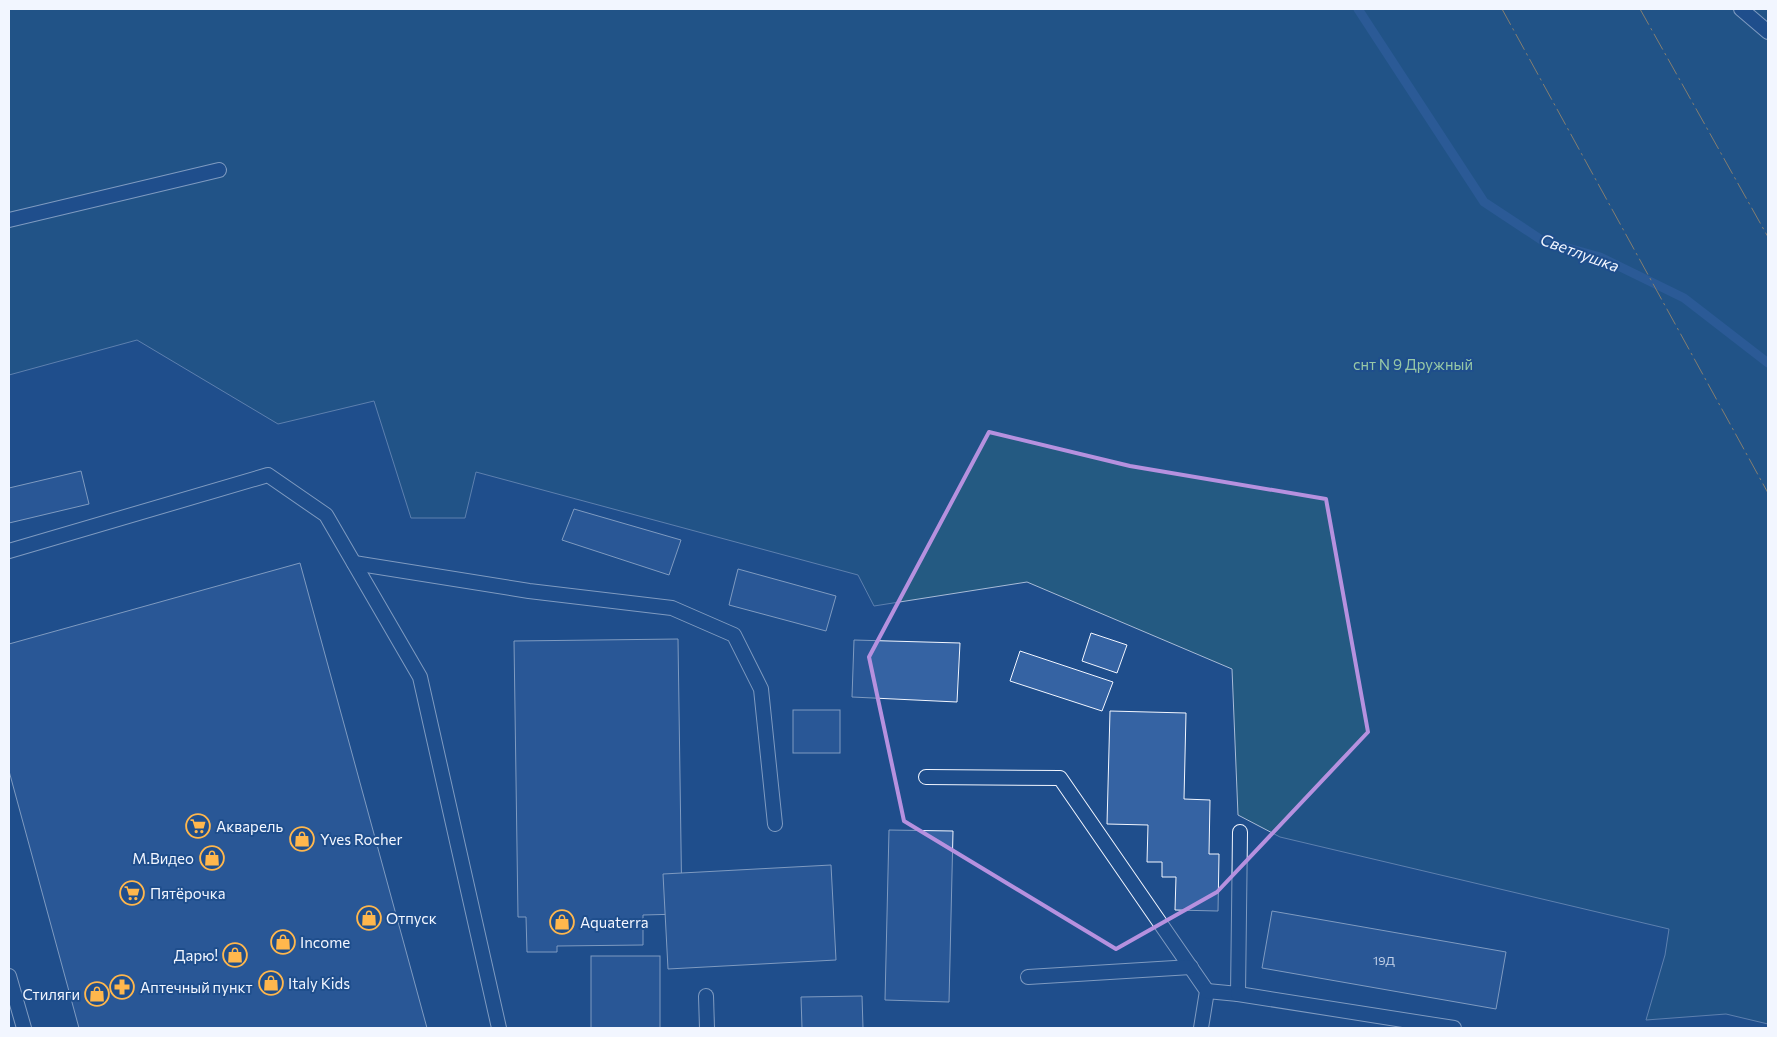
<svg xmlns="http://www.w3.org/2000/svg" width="1777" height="1037" font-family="Commissioner,sans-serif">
	<rect width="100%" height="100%" fill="#1f4e8c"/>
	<path fill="#245a82" stroke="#a8bbd7" d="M9,9H1768V1024L1726,1014L1646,1020L1665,955L1669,929L1280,837L1238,815L1232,669L1027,582L874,606L858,575L476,472L465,518H411L374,401L278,424L137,340L9,375Z"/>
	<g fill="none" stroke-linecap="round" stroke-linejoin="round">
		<path stroke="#3b69a3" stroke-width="9" d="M1358,9L1484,202L1543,241L1600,257L1684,298L1768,363"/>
	</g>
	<g fill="#3563a3" stroke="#f2f6ff">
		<path d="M81,471L89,504L9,523V488Z"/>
		<path d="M574,509L681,540L669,575L562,540Z"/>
		<path d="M300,563L427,1028H79L9,771V644Z"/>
		<path d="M738,569L836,596L826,631L729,605Z"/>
		<path d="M1091,633L1127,645L1117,673L1082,661Z"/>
		<path d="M678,639L682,914L643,915V945L557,946V952H527L526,917H518L514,641Z"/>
		<path d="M854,640L960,643L957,702L852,697Z"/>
		<path d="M1020,651L1113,682L1102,711L1010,681Z"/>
		<rect x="793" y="710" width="47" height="43"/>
		<path d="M1110,711L1186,713L1184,799L1210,800L1209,854H1219L1218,911L1175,910L1176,877H1162V862H1147L1148,825L1107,824Z"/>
		<path d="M889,830L953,831L949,1002L885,1000Z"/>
		<path d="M831,865L836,960L668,969L663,874Z"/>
		<path d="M1272,911L1506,952L1496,1009L1262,968Z"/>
		<rect x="591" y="956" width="69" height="72"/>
		<path d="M862,996L863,1028H802L801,997Z"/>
	</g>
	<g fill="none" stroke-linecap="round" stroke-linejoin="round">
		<g stroke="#f2f6ff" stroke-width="16">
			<g id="lane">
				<path d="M1741,9L1768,32"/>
				<path d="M9,220L219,170"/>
				<path d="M9,551L268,475L326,515L420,677L499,1028"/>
				<path d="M354,563L529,591L672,608L734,635L761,689L775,824"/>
				<path d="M926,777L1060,778L1207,991L1201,1028"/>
				<path d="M9,976L24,1028"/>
				<path d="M1028,977L1191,967"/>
				<path d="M1207,991L1238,994L1240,832"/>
				<path d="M1238,994L1454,1028"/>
				<path d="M706,996L707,1028"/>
			</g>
		</g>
		<use href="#lane" stroke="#1f4e8c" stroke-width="14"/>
		<g stroke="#ffb74d" stroke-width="1" stroke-dasharray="18 4 2.5 4" stroke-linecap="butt">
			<path d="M1502,9L1768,493"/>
			<path d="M1640,9L1768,237"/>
		</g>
	</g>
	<path d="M0 0H1777V1037H0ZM989,432L1130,466L1326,499L1368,732L1217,892L1116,949L904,821L869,657Z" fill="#1f4e8c" fill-opacity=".55" fill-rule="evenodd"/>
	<path fill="none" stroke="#b691df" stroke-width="4" stroke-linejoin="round" d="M989,432L1130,466L1326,499L1368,732L1217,892L1116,949L904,821L869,657Z"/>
	<defs>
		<g id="supermarket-ring" transform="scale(1.25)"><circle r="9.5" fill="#1f4e8c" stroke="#ffb74d" stroke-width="1.5"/><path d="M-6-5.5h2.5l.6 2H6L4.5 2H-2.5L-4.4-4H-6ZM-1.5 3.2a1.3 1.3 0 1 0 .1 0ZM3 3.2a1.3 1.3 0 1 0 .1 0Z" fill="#ffb74d"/></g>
		<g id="shop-ring" transform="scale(1.25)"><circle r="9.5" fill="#1f4e8c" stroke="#ffb74d" stroke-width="1.5"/><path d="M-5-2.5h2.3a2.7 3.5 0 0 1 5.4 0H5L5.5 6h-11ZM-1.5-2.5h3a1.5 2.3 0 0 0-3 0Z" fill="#ffb74d"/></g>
		<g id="pharmacy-ring" transform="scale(1.25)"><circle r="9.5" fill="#1f4e8c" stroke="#ffb74d" stroke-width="1.5"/><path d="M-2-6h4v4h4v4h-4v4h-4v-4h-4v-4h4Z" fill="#ffb74d"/></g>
	</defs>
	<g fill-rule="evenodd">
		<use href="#supermarket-ring" x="198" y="826"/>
		<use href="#shop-ring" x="302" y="839"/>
		<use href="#shop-ring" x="212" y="858"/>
		<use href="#supermarket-ring" x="132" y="893"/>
		<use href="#shop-ring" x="369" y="918"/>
		<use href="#shop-ring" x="562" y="922"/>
		<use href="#shop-ring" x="283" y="942"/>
		<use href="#shop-ring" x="235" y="955"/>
		<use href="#shop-ring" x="271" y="983"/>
		<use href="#pharmacy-ring" x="122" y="987"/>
		<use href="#shop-ring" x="97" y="994"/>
	</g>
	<g text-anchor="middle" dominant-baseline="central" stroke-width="4" stroke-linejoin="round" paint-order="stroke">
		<g font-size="12" fill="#c3d1e8">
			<text x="1384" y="960">19Д</text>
		</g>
		<g font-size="15" fill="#97c8a6" stroke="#1f4e8c">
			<text x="1413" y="364">снт N 9 Дружный</text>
		</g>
		<g font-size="15" fill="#f2f6ff" stroke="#1f4e8c" text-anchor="start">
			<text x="216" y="826">Акварель</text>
			<text x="320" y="839">Yves Rocher</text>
			<text x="194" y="858" text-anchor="end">М.Видео</text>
			<text x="150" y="893">Пятёрочка</text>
			<text x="386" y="918">Отпуск</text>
			<text x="580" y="922">Aquaterra</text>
			<text x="300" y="942">Income</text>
			<text x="218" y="955" text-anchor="end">Дарю!</text>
			<text x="288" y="983">Italy Kids</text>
			<text x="140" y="987">Аптечный пункт</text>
			<text x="80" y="994" text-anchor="end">Стиляги</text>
		</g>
		<g font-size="16" font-style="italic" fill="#f2f6ff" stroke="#1f4e8c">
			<text transform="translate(1580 252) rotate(20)">Светлушка</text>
		</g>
	</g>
	<rect width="1777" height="1037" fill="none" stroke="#f2f6ff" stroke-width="20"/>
</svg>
